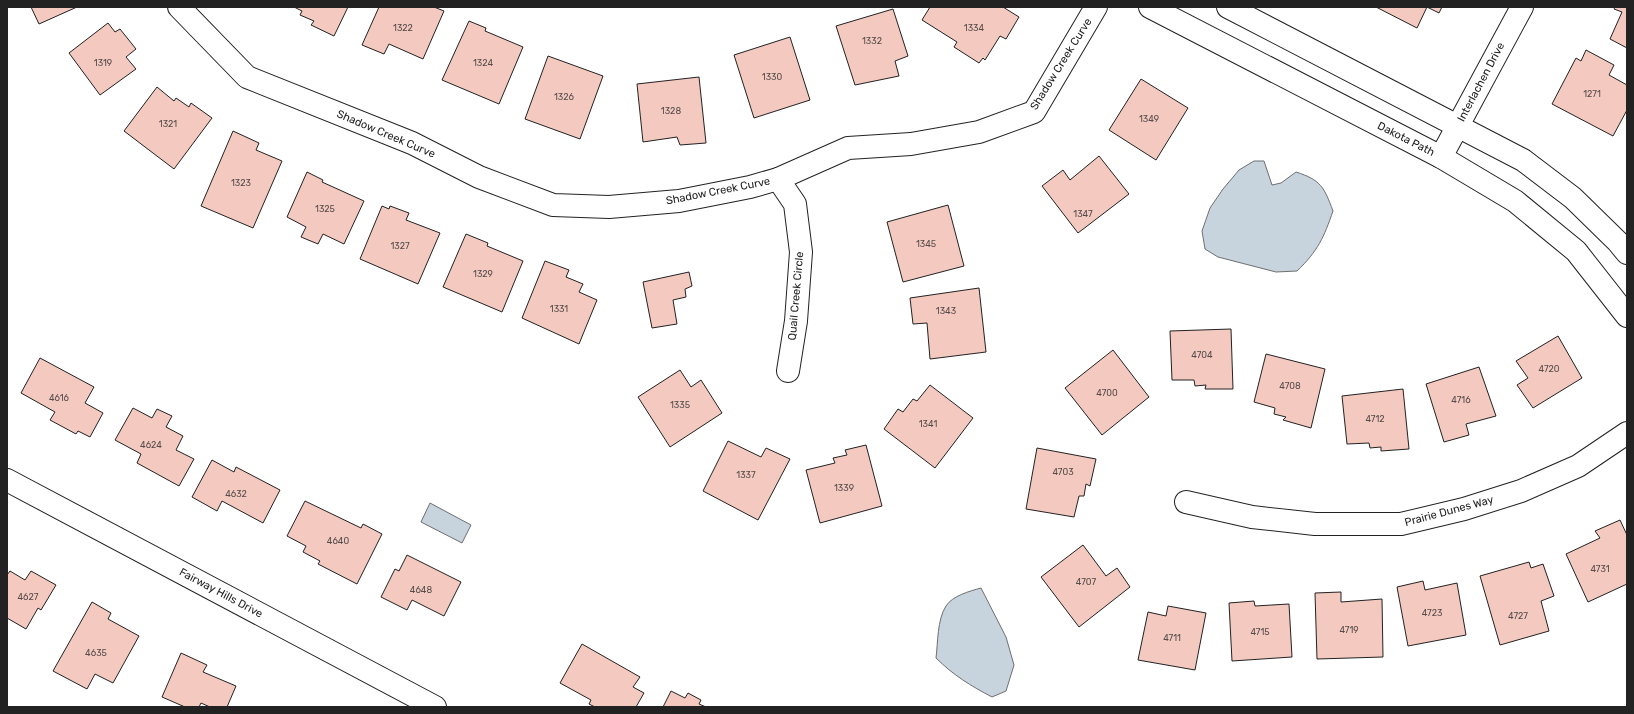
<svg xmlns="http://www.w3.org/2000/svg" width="1634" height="714" font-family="Rubik,sans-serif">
	<rect width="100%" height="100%" fill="#fff"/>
	<g fill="#c7d3dd" stroke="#6f6f6f">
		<path d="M1254,161H1264L1272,185L1281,183L1296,172C1321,180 1324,187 1333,211C1324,237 1318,251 1297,271L1276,272L1218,257L1205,249L1202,231L1210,208L1223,189L1239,170Z"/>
		<path d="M430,503L471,525L462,543L421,522Z"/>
		<path d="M981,588L1006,637L1014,665L1006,691L992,697C971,686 953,675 936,658C938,643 937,620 946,606C952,596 970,591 981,588Z"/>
	</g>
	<g fill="#f3c9c0" stroke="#222">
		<path d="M31,7H77L39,24Z"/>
		<path d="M294,7H348L334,36L311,25L314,21L300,15L302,11Z"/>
		<path d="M379,7H434L444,11L423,59L389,44L384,54L362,45Z"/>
		<path d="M930,7H1003L1019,17L1006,39L1000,36L985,60L983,58L979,63L954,47L957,42L922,20Z"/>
		<path d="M1376,7H1442L1439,13L1427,7L1417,28Z"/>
		<path d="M1615,7H1627V48L1610,39L1622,12L1614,9Z"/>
		<path d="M893,9L908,56L895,61L899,76L855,85L836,26Z"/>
		<path d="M469,21L486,28L485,31L523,47L499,104L442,80Z"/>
		<path d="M108,23L115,32L120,29L136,49L126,57L136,69L100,95L69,53Z"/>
		<path d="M790,37L810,100L754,118L734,55Z"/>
		<path d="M1586,50L1614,65L1609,75L1627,85V110L1613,136L1552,104L1576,58L1581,61Z"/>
		<path d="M548,56L603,76L580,139L525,119Z"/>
		<path d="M699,77L706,143L680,145L677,137L643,142L637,84Z"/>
		<path d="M1141,79L1188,108L1156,160L1109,130Z"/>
		<path d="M157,87L174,101L176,98L189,107L191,103L212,118L174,169L124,131Z"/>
		<path d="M233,131L259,143L256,150L282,161L253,228L201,206Z"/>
		<path d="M1099,156L1129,194L1078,233L1042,186L1063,170L1070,180Z"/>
		<path d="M307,172L323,180L322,182L364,201L344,244L323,234L318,244L301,237L306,227L287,217Z"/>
		<path d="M948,205L964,266L903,282L887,222Z"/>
		<path d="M382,206L389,209L390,206L409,213L406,220L440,233L418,284L360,259Z"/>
		<path d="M466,234L488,243L487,246L523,261L502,312L443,287Z"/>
		<path d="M545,261L569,270L566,277L583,284L579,292L597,300L579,344L522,318Z"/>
		<path d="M689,272L692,286L685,289L686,297L673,300L677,324L652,328L643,282Z"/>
		<path d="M979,288L986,352L930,359L927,323L913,324L910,298Z"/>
		<path d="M1231,329L1233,389H1205L1206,385L1195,386L1194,380H1172L1170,331Z"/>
		<path d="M1558,336L1582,378L1533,408L1517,385L1528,378L1516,361Z"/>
		<path d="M1113,350L1149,397L1102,435L1065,388Z"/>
		<path d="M1266,354L1325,369L1311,428L1283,420L1286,417L1274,414L1275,408L1254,402Z"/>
		<path d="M40,358L94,387L85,403L103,413L90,437L78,431L76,434L50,420L55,412L21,393Z"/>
		<path d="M1479,367L1496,416L1466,424L1469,435L1444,442L1426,384Z"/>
		<path d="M680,370L691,387L701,380L722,413L670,447L638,397Z"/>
		<path d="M930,385L973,418L935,468L884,429L898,409L903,412L913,399L917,401Z"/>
		<path d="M1403,389L1409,449L1381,451V447L1370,448L1369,443L1347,444L1342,396Z"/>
		<path d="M133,408L152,418L157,409L172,416L166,427L183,436L176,450L194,459L179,486L137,463L141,454L115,440Z"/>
		<path d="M728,441L761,457L766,448L790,459L758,520L703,491Z"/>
		<path d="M866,445L882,506L820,523L806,470L835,463L833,458L847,455L845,450Z"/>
		<path d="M1037,448L1096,459L1090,486L1086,484L1084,496H1079L1074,517L1026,509Z"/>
		<path d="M212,460L234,472L236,467L280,490L263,523L222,501L217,511L192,497Z"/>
		<path d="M305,501L361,528L363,524L382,534L357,584L318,564L320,561L303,552L306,546L287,536Z"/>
		<path d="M1620,520L1627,535V584L1588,602L1566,554L1600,538L1595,531Z"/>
		<path d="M1083,545L1106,576L1117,568L1130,587L1079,627L1041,577Z"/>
		<path d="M407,555L461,582L444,616L412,600L407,610L381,597L395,569L399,571Z"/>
		<path d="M1529,562L1531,568L1543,564L1554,596L1541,601L1549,631L1500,645L1480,576Z"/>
		<path d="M10,571L25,580L31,571L56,585L41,610L38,608L26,629L7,618V575Z"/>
		<path d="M1423,581L1425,590L1457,583L1466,635L1408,646L1397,587Z"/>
		<path d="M1341,592V602L1382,599L1383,657L1317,659L1315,593Z"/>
		<path d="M1254,601L1255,606L1289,604L1292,657L1232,661L1229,603Z"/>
		<path d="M92,602L111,613L108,619L139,636L113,683L95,674L87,689L53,671Z"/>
		<path d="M1168,606L1206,613L1195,670L1138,660L1148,612L1166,616Z"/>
		<path d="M582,644L640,677L633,687L644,693L636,707H595L589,704L591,700L560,683Z"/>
		<path d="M181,653L207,665L203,672L236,686L227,707H210L201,703L199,707H185L162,697Z"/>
		<path d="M671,691L685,698L688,693L701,700L699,704L706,707H663Z"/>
	</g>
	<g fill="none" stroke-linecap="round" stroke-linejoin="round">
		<g stroke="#222" stroke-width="24">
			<g id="street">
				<path d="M179,7L247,77L412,143L479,177L553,205L609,207L679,201L750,187L778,179L848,148L911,144L979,132L1034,112L1096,7"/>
				<path d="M1150,7L1441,157L1515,201L1576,251L1627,316"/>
				<path d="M1228,7L1523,160L1573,198L1618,242L1627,253"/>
				<path d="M1441,157L1522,7"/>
				<path d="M778,179L795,204L801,252L796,321L788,371"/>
				<path d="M7,480L435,707"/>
				<path d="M1186,502L1252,517L1315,524H1401L1464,509L1521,491L1578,466L1627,433"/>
			</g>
		</g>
		<use href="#street" stroke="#fff" stroke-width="22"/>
	</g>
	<g text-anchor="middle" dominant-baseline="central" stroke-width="3" stroke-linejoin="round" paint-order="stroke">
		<g font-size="9" fill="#564c4a">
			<text x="403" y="28">1322</text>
			<text x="974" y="28">1334</text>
			<text x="872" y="41">1332</text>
			<text x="103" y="63">1319</text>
			<text x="483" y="63">1324</text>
			<text x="772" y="77">1330</text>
			<text x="1592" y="94">1271</text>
			<text x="564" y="97">1326</text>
			<text x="671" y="111">1328</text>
			<text x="1149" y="119">1349</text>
			<text x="168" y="124">1321</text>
			<text x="241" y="183">1323</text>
			<text x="325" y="209">1325</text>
			<text x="1083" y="214">1347</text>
			<text x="926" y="244">1345</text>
			<text x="400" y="246">1327</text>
			<text x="483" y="274">1329</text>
			<text x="559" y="309">1331</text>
			<text x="946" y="311">1343</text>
			<text x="1202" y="355">4704</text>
			<text x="1549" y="369">4720</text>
			<text x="1290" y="386">4708</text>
			<text x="1107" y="393">4700</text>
			<text x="59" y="398">4616</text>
			<text x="1461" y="400">4716</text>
			<text x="680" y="405">1335</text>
			<text x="1375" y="419">4712</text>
			<text x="928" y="424">1341</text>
			<text x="151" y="445">4624</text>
			<text x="1063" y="472">4703</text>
			<text x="746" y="475">1337</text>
			<text x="844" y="488">1339</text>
			<text x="236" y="494">4632</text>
			<text x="338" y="541">4640</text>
			<text x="1600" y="569">4731</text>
			<text x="1086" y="582">4707</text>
			<text x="421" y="590">4648</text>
			<text x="28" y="597">4627</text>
			<text x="1432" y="613">4723</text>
			<text x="1518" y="616">4727</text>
			<text x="1349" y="630">4719</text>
			<text x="1260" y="632">4715</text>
			<text x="1172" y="638">4711</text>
			<text x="96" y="653">4635</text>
		</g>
		<g font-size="11" fill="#222" stroke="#fff">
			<text transform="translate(1061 64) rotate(-58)">Shadow Creek Curve</text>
			<text transform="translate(1481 82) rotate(-62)">Interlachen Drive</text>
			<text transform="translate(386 134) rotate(23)">Shadow Creek Curve</text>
			<text transform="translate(1406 139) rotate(27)">Dakota Path</text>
			<text transform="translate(718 191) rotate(-11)">Shadow Creek Curve</text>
			<text transform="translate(796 296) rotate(-85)">Quail Creek Circle</text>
			<text transform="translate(1449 511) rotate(-15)">Prairie Dunes Way</text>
			<text transform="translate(221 593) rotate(28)">Fairway Hills Drive</text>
		</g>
	</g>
	<rect width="1634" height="714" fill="none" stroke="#222222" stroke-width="16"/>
</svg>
